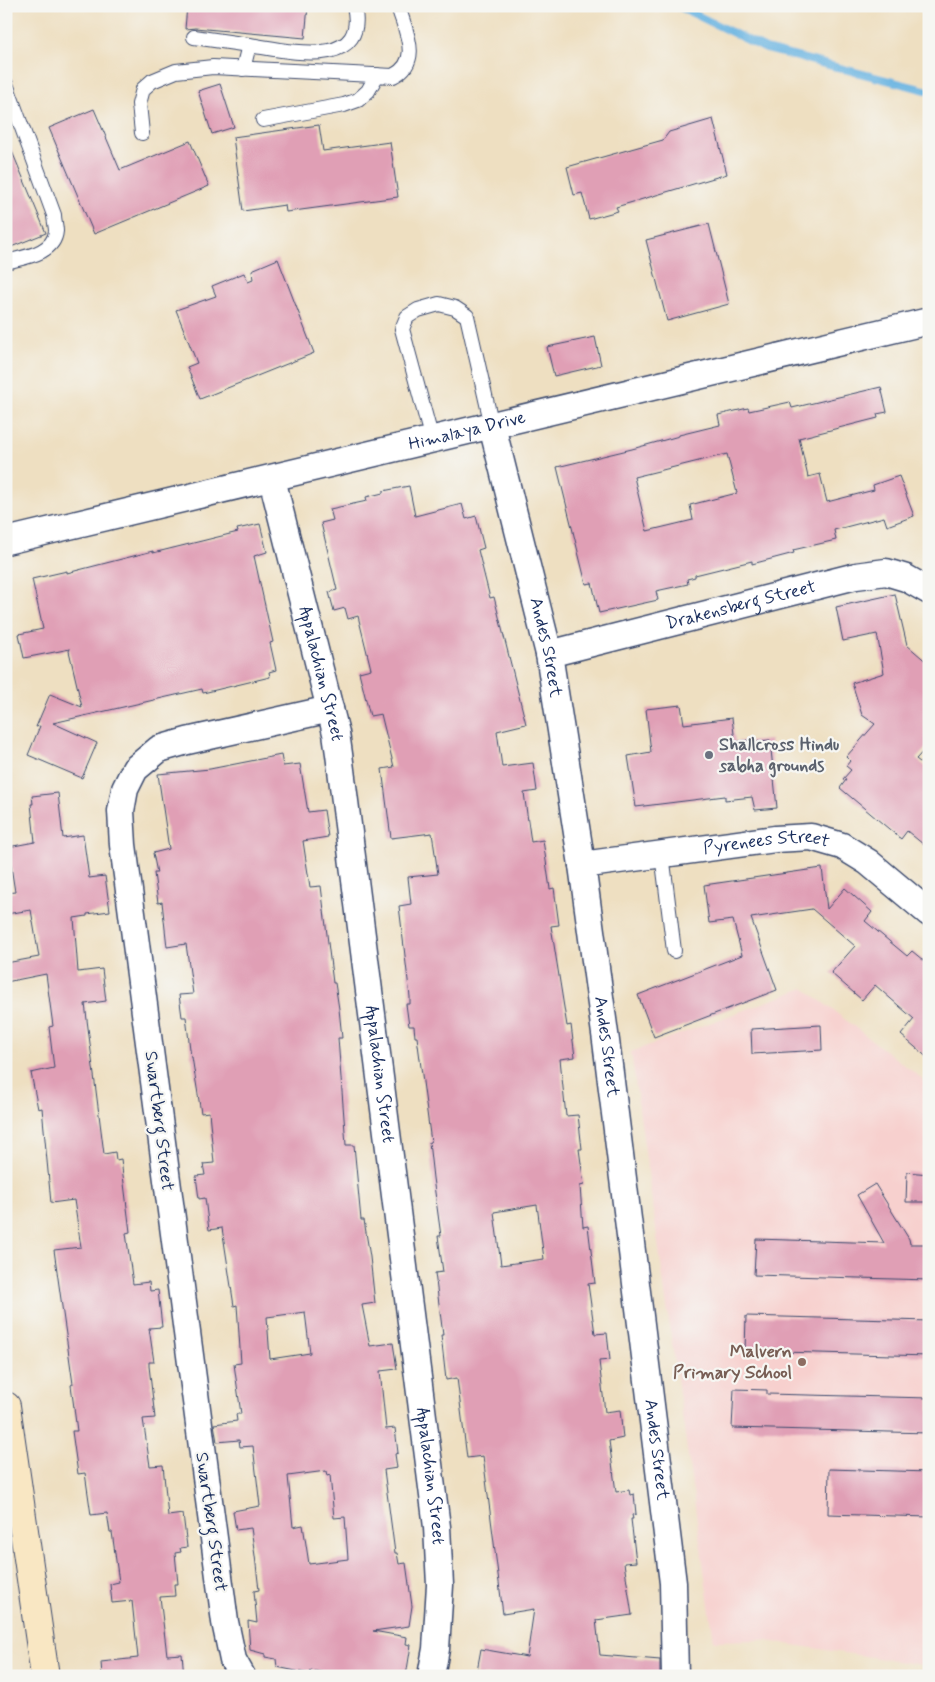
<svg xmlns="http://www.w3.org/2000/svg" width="935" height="1682" font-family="Mynerve,sans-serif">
	<rect width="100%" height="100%" fill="#f6f6f2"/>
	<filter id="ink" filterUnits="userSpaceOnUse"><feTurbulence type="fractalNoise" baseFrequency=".02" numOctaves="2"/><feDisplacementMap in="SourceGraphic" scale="10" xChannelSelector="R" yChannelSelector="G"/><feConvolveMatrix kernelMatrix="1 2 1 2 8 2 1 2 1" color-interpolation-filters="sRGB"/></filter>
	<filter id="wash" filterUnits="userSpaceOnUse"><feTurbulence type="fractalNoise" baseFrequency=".0096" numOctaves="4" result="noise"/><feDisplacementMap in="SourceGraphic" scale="20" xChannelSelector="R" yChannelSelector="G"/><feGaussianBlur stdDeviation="1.12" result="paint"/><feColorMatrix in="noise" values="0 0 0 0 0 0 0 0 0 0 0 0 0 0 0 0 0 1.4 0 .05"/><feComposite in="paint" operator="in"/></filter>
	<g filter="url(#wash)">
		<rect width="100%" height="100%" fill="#eedfc1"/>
		<path fill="#f7d0ce" d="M804,988L929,1084V1666L761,1640L714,1641L631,1052Z"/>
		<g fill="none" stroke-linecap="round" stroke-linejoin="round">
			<path stroke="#68b3e1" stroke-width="8" d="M678,6L766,49L929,91"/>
		</g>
		<g id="blocks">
			<g fill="#e09fb5" fill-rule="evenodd">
				<path d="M187,6H308L305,38L195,28L185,29Z"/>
				<path d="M220,84L234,127L212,134L198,91Z"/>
				<path d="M94,109L120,170L190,141L209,186L94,234L49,128Z"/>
				<path d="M713,119L727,174L616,207L618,211L589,219L582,193L574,195L567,167L663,140L669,132Z"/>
				<path d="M319,125L323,151L390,142L398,197L286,212L285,205L243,211L233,137Z"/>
				<path d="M6,137L46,233L6,249Z"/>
				<path d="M709,224L729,304L667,321L646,240Z"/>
				<path d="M278,259L314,353L200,399L187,367L197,363L176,310L216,296L212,286L244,273L248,282L253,280L252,270Z"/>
				<path d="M595,337L601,365L554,376L547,347Z"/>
				<path d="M881,387L887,412L877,414L878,418L799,438L808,477L820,474L827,502L874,490L873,485L899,476L914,516L887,526L884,517L834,530L836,540L793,550L794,553L752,564V561L695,575V577L687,579L688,584L656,591L658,600L599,613L592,583L586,584L557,467L632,449L679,436V435L720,425L718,415L748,408L749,411L790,402L792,408ZM727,454L737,493L690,505L693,520L647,531L634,477Z"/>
				<path d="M409,486L415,516L462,504L466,519L476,516L484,548L478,550L490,598L494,597L526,724L497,731L502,767L533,763L537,791L524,793L531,842L543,840L550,889L554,888L559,925L551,926L567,1026L571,1025L575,1057L560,1059L566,1116L578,1115L582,1149H579L584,1185L580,1186L583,1227L588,1226L595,1283L588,1284L595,1334L607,1333L610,1360L599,1361L605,1412L620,1410L623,1438L609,1441L616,1492L629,1490L630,1495L634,1494L636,1514L632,1515L633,1519H631L636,1562L624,1563L632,1615L596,1620L600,1655L660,1660V1676H476L481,1649L527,1657L534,1609L503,1614L483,1456L467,1458L457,1378L446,1380L441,1335H443L435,1273L443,1272L438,1236H441L433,1178L429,1142H431L417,1037H415L414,1026H409L406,1004H410V997L399,906L411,904L408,877L438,874L432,833L391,838L382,769L394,767L381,714L370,716L359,672L371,669L358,616L348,619L345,608L334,611L329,592L337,590L321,523L333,520L330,509L367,501L366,497L383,493V491ZM537,1205L544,1259L501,1265L494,1212Z"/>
				<path d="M260,524L267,552L254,556L273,642L270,643L276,670L269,672L270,677L203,693L202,689L53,723L97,743L82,778L28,755L40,726L36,727L50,694L82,707L69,651L70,649L24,658L19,634L43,629L32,579L67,571V573L153,551V553L238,532L237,529Z"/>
				<path d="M895,594L907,645L929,664V745L916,759L929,769V849L907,831L901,839L840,788L846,780L843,779L851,770L846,766L850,761L846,757L875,724L862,715L852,683L884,673L877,634L843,641L836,607Z"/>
				<path d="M681,705L684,724L732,718L735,742L749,740L748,742L770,740L777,808L755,810L752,797L725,800V796L636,807L628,756L651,752L646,709Z"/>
				<path d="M281,755L283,766L300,764L308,812L324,810L328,837L303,841L310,887L321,886L333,983H335L339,1009L342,1038H338L346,1145H354L361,1220H364L370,1257L375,1303L362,1305L370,1346L393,1343L397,1369L380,1371L386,1429L395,1428L398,1453L395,1454L397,1468L384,1470L395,1553H397L399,1564L406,1563L412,1606L409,1626L373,1631L407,1637L406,1644L411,1645L406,1676H339L311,1670L310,1674L277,1667L276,1659L265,1657V1654L250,1650L248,1621L257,1623L254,1591L259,1590L255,1556L251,1528L236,1530L233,1511L260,1506L253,1446L240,1447L239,1440L217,1442L214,1424L237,1421L236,1414H241L234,1364L241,1363L237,1305L234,1306L222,1228L209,1230L205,1198L199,1199L196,1176L205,1175L203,1164L214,1163L209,1112L201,1113L192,1057H191L186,1017H182L179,995L193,994L186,944L167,947L162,902L158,903L154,873H157L153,853L169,849L158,774L210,769ZM305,1312L310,1353L270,1359L267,1317ZM326,1471L327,1476L330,1475L334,1518L345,1517L348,1559L309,1564L303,1525L293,1527L288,1476Z"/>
				<path d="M58,793L63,838L83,835L89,878L105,876L110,911L87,914V916L74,918L78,972L102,969L106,1001L85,1004L104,1154L115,1152L116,1160L121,1159L130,1232L126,1233L133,1284L149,1282L150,1291L158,1290L162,1327L149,1328L154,1362H149V1366L155,1418L143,1419L150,1466L163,1465L168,1516L183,1514L187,1547L180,1548L181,1552L175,1553L178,1584H174L175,1596L160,1597L167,1655L182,1654L184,1676H102L101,1662L138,1658L132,1601L112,1603L110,1584L119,1582L112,1532H110L107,1513L91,1515L85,1473L78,1474L72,1431H77L71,1385L73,1384L54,1250L81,1247L74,1200L51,1203L42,1108L38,1109L31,1073L54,1068L49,1027L53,1026L46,974L6,982V963L39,957L31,910L6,914V893L15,892L8,847L35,842L31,804H33L32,796Z"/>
				<path d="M822,868L827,909L845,888L872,912L865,921L907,956L912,951L929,965V1059L901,1035L914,1019L875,985L862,1000L831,973L855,946L812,909L751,918L777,990L654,1037L638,995L742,955L733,920L709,923L704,885Z"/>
				<path d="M821,1025L822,1050L752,1054L751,1029Z"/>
				<path d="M907,1172L929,1174V1202H906Z"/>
				<path d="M875,1184L909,1239L910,1244H929V1280L754,1275L756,1239L884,1243L857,1195Z"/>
				<path d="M746,1316L929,1321V1356L745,1351Z"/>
				<path d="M734,1389L767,1390V1394L929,1398V1433L732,1428Z"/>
				<path d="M829,1469L929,1472V1517L828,1514Z"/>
			</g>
		</g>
	</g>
	<g filter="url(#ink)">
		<use href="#blocks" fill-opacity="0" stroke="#3b496d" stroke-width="1"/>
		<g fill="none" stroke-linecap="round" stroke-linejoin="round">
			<g stroke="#3b496d" stroke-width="16">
				<g id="lane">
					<path d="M194,37L249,45"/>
					<path d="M243,69L249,45C285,50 369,72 354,6"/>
					<path d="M6,84L54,215C54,220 56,226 56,231C54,254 24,257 6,262"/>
					<path d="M263,120L344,105L358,100L368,91L377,75"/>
					<path d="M142,133L139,104L143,89L152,81L176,71L213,67L393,76C423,61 405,31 398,6"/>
					<path d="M432,440L402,329L407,317L418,310L439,304L455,308L467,316L492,426"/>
					<path d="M662,854L674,951"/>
				</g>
			</g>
			<g stroke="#3b496d" stroke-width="29">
				<g id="street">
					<path id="s1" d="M492,426L549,654L582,865L606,1041L673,1583L675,1676"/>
					<path id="s2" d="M272,479L336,733L339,754L437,1527L440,1585L436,1649L431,1676"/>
					<path id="s3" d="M6,541L929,321"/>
					<path id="s4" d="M549,654L856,576L886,572L906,578L929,591"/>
					<path id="s5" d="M582,865L775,839L811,837L842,846L868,862L929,913"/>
					<path d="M242,1676L233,1660L225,1622L123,845L121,811L125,789L135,769L159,749L187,741L330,709"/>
				</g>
			</g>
			<g stroke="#3b496d" stroke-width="30">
				<path id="secondary" d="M6,1406L45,1676"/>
			</g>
			<use href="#lane" stroke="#fff" stroke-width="14"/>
			<use href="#street" stroke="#fff" stroke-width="26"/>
			<use href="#secondary" stroke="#f9e7c3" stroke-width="28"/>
		</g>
	</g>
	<circle fill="#6b7280" stroke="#f6f6f2" stroke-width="2" cx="709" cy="755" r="5"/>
	<circle fill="#8d6e63" stroke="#f6f6f2" stroke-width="2" cx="802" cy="1362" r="5"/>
	<g text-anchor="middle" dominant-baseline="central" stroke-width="4.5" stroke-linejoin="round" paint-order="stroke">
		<g font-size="18" fill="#1b2f5e" stroke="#f6f6f2">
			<text stroke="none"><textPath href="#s3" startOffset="474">Himalaya Drive</textPath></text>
			<text stroke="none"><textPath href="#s4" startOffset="198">Drakensberg Street</textPath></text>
			<text stroke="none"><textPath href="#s1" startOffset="228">Andes Street</textPath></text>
			<text stroke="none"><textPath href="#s2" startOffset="201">Appalachian Street</textPath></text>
			<text stroke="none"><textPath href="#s5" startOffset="186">Pyrenees Street</textPath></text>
			<text stroke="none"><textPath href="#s1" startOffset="632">Andes Street</textPath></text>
			<text stroke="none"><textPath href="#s2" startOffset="606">Appalachian Street</textPath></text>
			<text transform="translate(159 1121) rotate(83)">Swartberg Street</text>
			<text stroke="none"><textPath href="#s1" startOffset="1038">Andes Street</textPath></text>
			<text stroke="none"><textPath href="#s2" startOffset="1011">Appalachian Street</textPath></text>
			<text transform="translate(211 1522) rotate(82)">Swartberg Street</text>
		</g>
		<g font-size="18" font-weight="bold" fill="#5b616d" stroke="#f6f6f2" text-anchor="start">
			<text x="719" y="745">Shallcross Hindu<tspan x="719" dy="21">sabha grounds</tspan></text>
		</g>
		<g font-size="18" font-weight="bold" fill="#785e54" stroke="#f6f6f2" text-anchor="end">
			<text x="792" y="1352">Malvern<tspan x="792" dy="21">Primary School</tspan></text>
		</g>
	</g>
	<rect width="935" height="1682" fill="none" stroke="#f6f6f2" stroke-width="25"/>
</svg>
